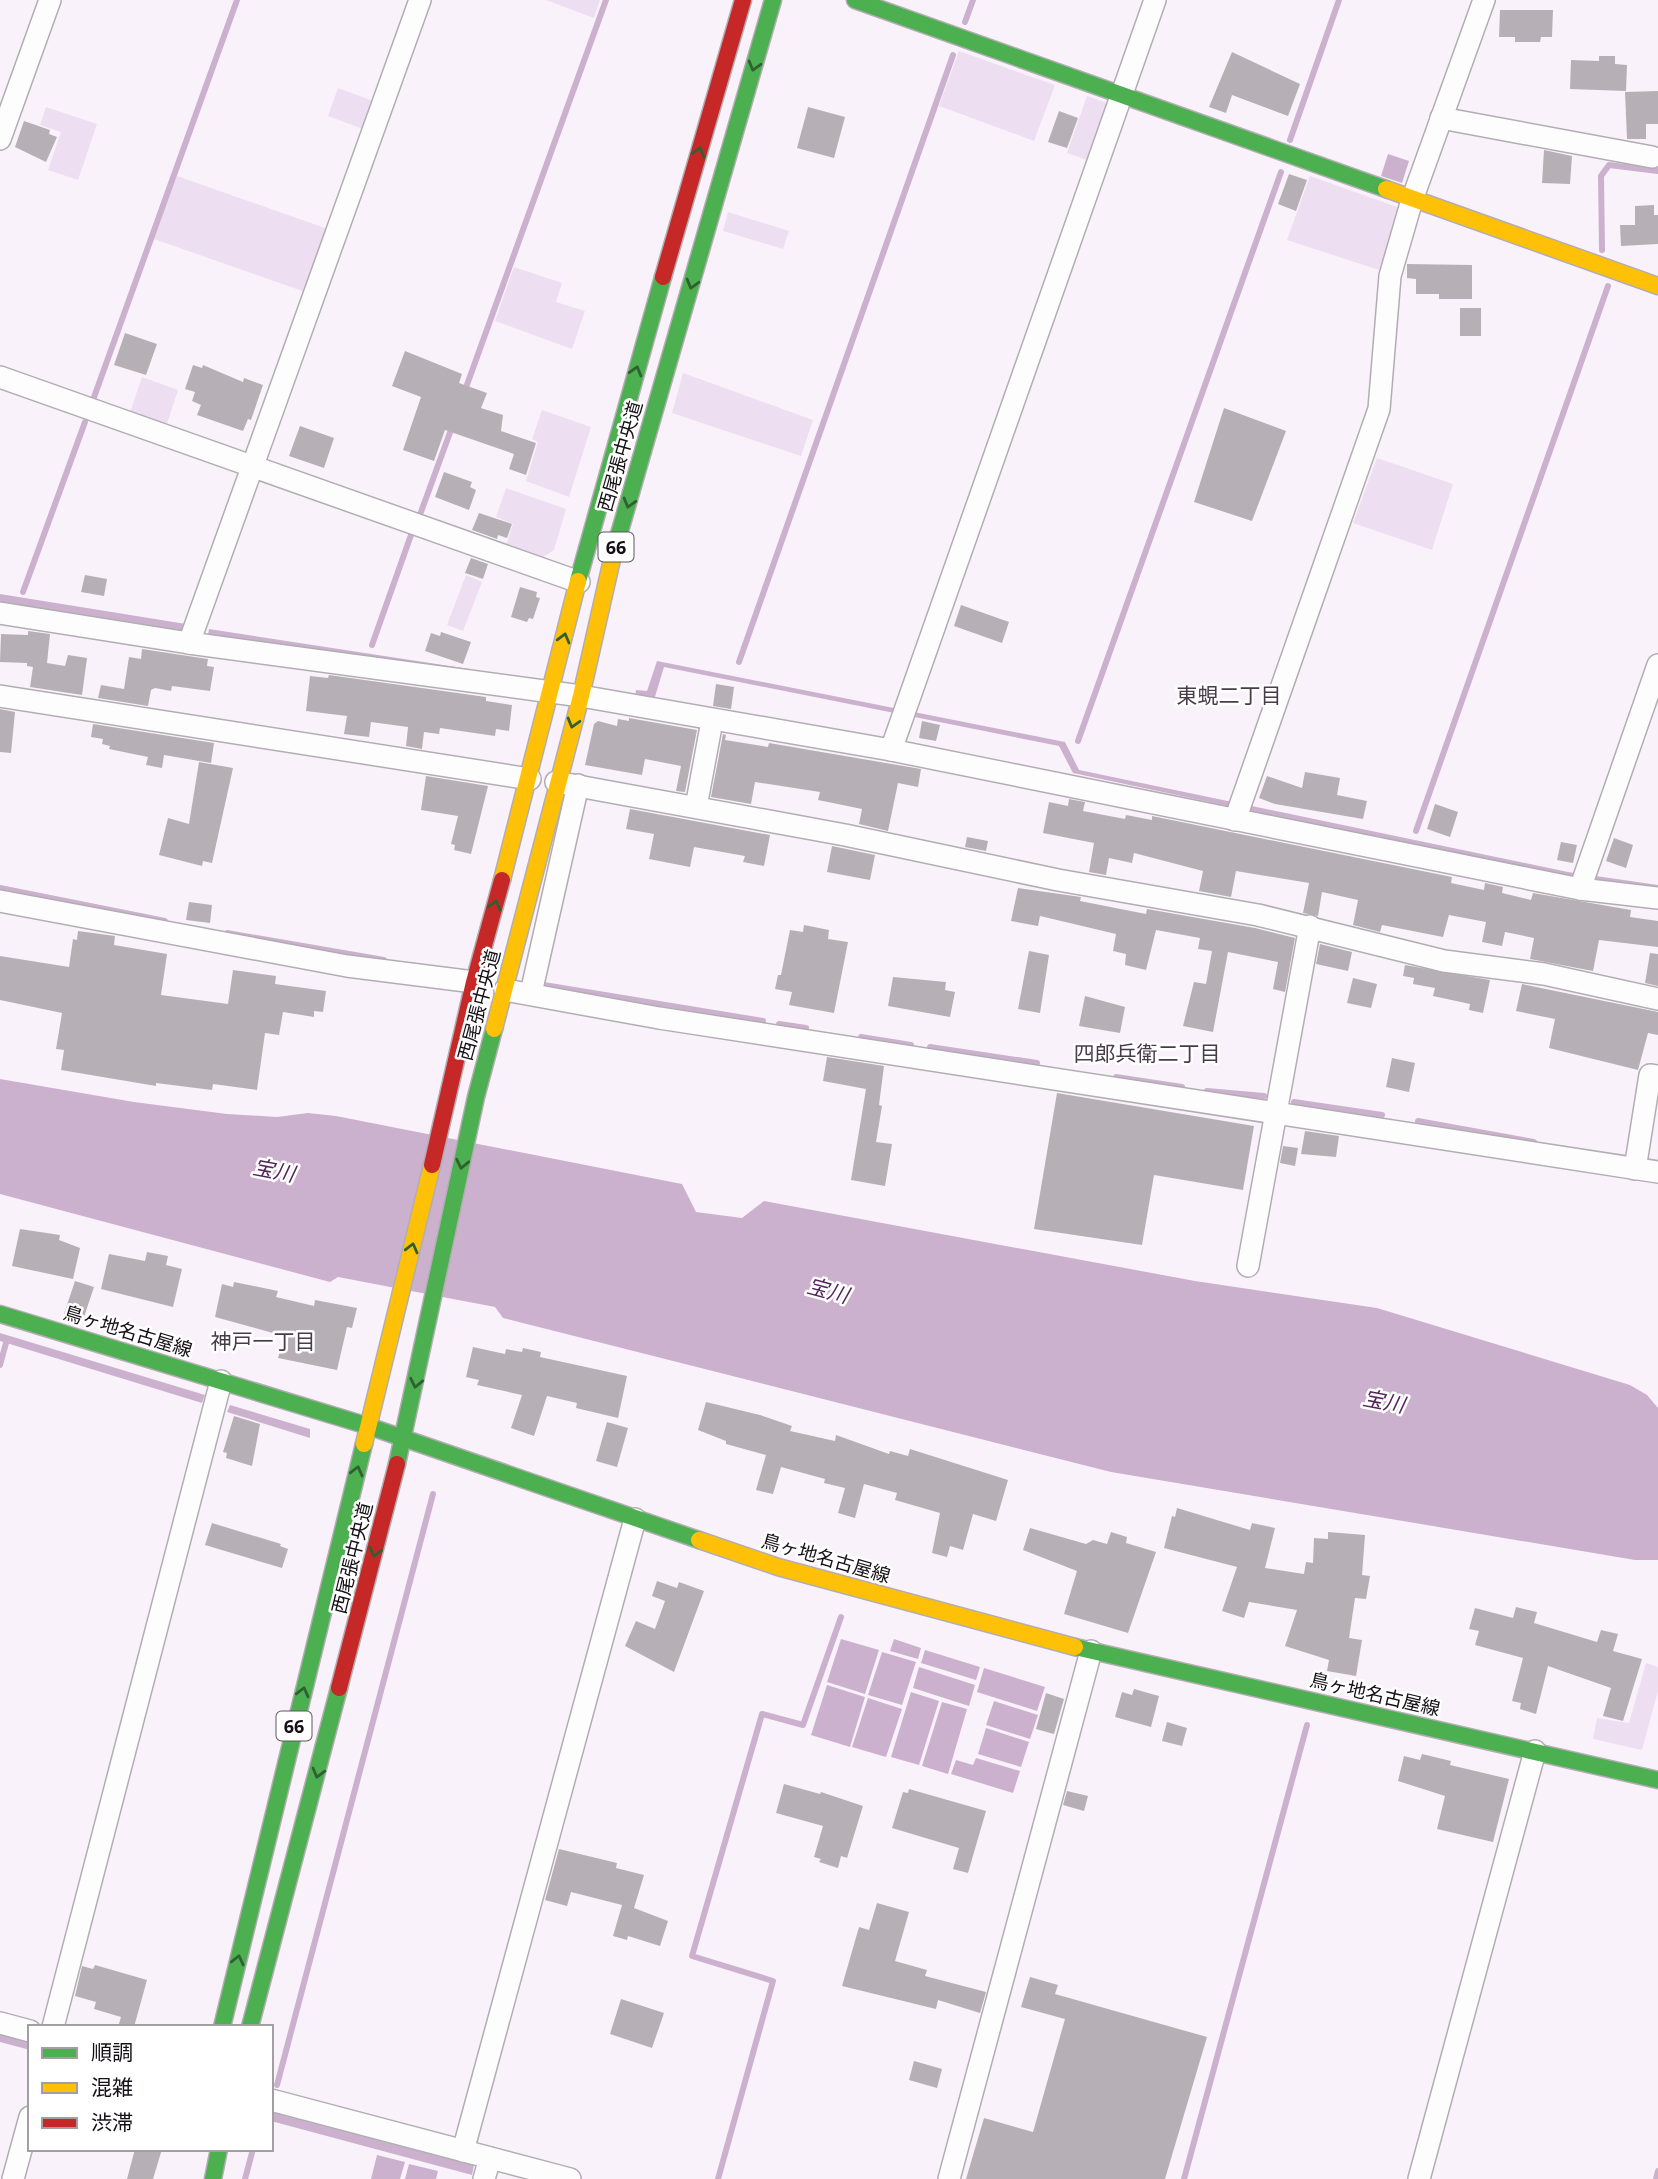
<svg xmlns="http://www.w3.org/2000/svg" width="1658" height="2179" font-family="'Noto Sans','Noto Sans JP',sans-serif">
	<rect width="100%" height="100%" fill="#faf2fb"/>
	<g fill="#eedef1">
		<path d="M546,0H600L594,18Z"/>
		<path d="M959,51L1055,85L1034,141L939,106Z"/>
		<path d="M338,88L373,101L363,129L328,116Z"/>
		<path d="M1087,96L1107,103L1087,160L1067,153Z"/>
		<path d="M46,107L97,124L78,180L48,170L61,132L40,125Z"/>
		<path d="M177,176L328,229L305,292L154,239Z"/>
		<path d="M1310,176L1400,208L1379,270L1287,240Z"/>
		<path d="M728,212L789,231L783,249L723,231Z"/>
		<path d="M514,267L562,283L556,302L585,311L572,349L495,321Z"/>
		<path d="M683,373L813,420L801,456L672,413Z"/>
		<path d="M142,377L178,390L165,430L128,418Z"/>
		<path d="M542,410L591,427L569,497L526,481L538,442L532,439Z"/>
		<path d="M1377,458L1453,484L1432,550L1353,523Z"/>
		<path d="M506,488L566,509L554,550L540,559L506,546L513,524L496,517Z"/>
		<path d="M466,575L482,582L463,631L447,625Z"/>
		<path d="M1646,1663L1658,1667V1691L1642,1750L1593,1739L1597,1718L1629,1723Z"/>
	</g>
	<g fill="#ccb1ce">
		<path d="M1388,154L1409,161L1402,183L1381,176Z"/>
		<path d="M0,594L186,624L185,632L0,602Z"/>
		<path d="M209,629L469,669L465,674L208,635Z"/>
		<path d="M657,661L1065,742L1079,770L1568,872L1658,885V890L1567,878L1073,773L1059,746L664,667L654,700L635,698L636,690L647,691Z"/>
		<path d="M0,1079L134,1102L227,1114L277,1117L308,1113L336,1116L682,1184L696,1212L742,1218L764,1201L1195,1281L1377,1308L1630,1385L1647,1395L1658,1408V1560H1635L1111,1472L503,1318L495,1307L338,1277L330,1282L0,1194Z"/>
		<path d="M0,1333L205,1395L202,1403L0,1341Z"/>
		<path d="M230,1405L310,1429V1438L227,1412Z"/>
		<path d="M841,1639L879,1650L865,1694L827,1682Z"/>
		<path d="M894,1639L921,1648L918,1659L890,1651Z"/>
		<path d="M925,1650L980,1667L976,1680L921,1663Z"/>
		<path d="M882,1652L916,1662L902,1705L868,1695Z"/>
		<path d="M919,1667L975,1685L969,1706L913,1688Z"/>
		<path d="M984,1668L1045,1687L1037,1711L977,1692Z"/>
		<path d="M827,1685L865,1697L850,1747L811,1735Z"/>
		<path d="M911,1692L939,1701L919,1765L891,1757Z"/>
		<path d="M868,1698L902,1709L886,1757L852,1747Z"/>
		<path d="M994,1701L1038,1715L1030,1739L986,1725Z"/>
		<path d="M942,1702L967,1709L948,1774L922,1766Z"/>
		<path d="M986,1728L1029,1742L1021,1767L978,1754Z"/>
		<path d="M976,1758L1020,1771L1013,1793L951,1774L956,1760L973,1765Z"/>
		<path d="M0,2033L30,2041V2050L0,2042Z"/>
		<path d="M271,2110L474,2165L472,2175L271,2121Z"/>
		<path d="M377,2155L405,2162L400,2179H371Z"/>
		<path d="M409,2164L438,2171L436,2179H405Z"/>
	</g>
	<g fill="none" stroke-linecap="round" stroke-linejoin="round">
		<g stroke="#ccb1ce" stroke-width="6">
			<path d="M965,22L973,0"/>
			<path d="M1290,140L1339,0"/>
			<path d="M1602,250L1601,176L1609,165L1658,171"/>
			<path d="M464,393L606,0"/>
			<path d="M93,400L237,0"/>
			<path d="M421,512L452,427"/>
			<path d="M23,592L85,422"/>
			<path d="M372,645L411,535"/>
			<path d="M739,662L953,55"/>
			<path d="M1078,741L1281,172"/>
			<path d="M1416,831L1608,286"/>
			<path d="M0,888L165,921"/>
			<path d="M227,933L384,960"/>
			<path d="M544,985L763,1021"/>
			<path d="M779,1024L806,1028"/>
			<path d="M861,1037L911,1045"/>
			<path d="M930,1047L1037,1063"/>
			<path d="M1116,1077L1182,1087"/>
			<path d="M1207,1091L1264,1096"/>
			<path d="M1294,1102L1382,1115"/>
			<path d="M1418,1121L1534,1142"/>
			<path d="M0,1365L6,1343"/>
			<path d="M277,2085L433,1494"/>
			<path d="M245,2179L253,2149"/>
			<path d="M718,2179L773,1981L692,1956L762,1714L803,1725L841,1617"/>
			<path d="M1184,2179L1307,1725"/>
			<path d="M1656,2179L1658,2171"/>
		</g>
	</g>
	<g fill="#b6b0b6">
		<path d="M1500,10H1553L1552,37H1541L1540,42H1515V37H1499Z"/>
		<path d="M1232,52L1300,84L1288,116L1232,95L1226,113L1209,107Z"/>
		<path d="M1599,56H1615V64L1627,65L1626,91L1570,89L1571,60L1599,61Z"/>
		<path d="M1658,91V124H1646V139H1627L1625,92Z"/>
		<path d="M808,107L845,117L834,158L797,148Z"/>
		<path d="M1059,111L1078,118L1067,148L1048,142Z"/>
		<path d="M24,121L50,130L49,134L57,137L46,162L15,147Z"/>
		<path d="M1544,150L1572,156L1570,184L1542,183Z"/>
		<path d="M1289,174L1307,180L1296,211L1278,204Z"/>
		<path d="M1654,205V215H1658V244L1621,246L1620,225H1635V206Z"/>
		<path d="M1407,264L1472,265V299H1439V294H1416V279L1407,278Z"/>
		<rect x="1460" y="308" width="21" height="28"/>
		<path d="M125,333L157,344L146,375L114,365Z"/>
		<path d="M405,351L462,374L459,383L487,393L481,408L503,415L501,431L536,443L526,475L509,469L514,454L445,430L434,461L403,450L421,397L392,386Z"/>
		<path d="M193,365L202,368L203,365L243,382L244,378L263,385L251,420L248,419L243,431L197,415L201,405L192,401L195,392L185,389Z"/>
		<path d="M1224,408L1286,431L1252,521L1194,502Z"/>
		<path d="M300,426L334,438L324,468L289,456Z"/>
		<path d="M444,472L472,482L470,487L476,490L469,510L435,497Z"/>
		<path d="M479,513L512,524L507,538L498,535L497,539L472,530Z"/>
		<path d="M471,558L488,564L483,579L465,573Z"/>
		<path d="M85,575L107,579L104,596L81,592Z"/>
		<path d="M520,587L537,592L536,597L540,598L533,619L529,618L527,622L511,617Z"/>
		<path d="M961,605L1009,622L1002,643L954,626Z"/>
		<path d="M28,631L50,634L47,663L65,666L68,655L87,658L82,695L30,687L33,667L27,666V663L0,662L1,634L28,635Z"/>
		<path d="M441,632L471,642L463,664L425,651L431,633L440,636Z"/>
		<path d="M142,649L208,659L207,666L214,667L210,691L172,686L171,691L155,688L151,690L148,706L98,698L101,685L124,689L129,657L141,659Z"/>
		<path d="M329,675L486,697V701L512,705L509,731L496,729L495,736L440,728L439,734L424,732L422,749L406,746L408,727L371,722L369,737L344,734L347,716L306,711L310,676L328,678Z"/>
		<path d="M716,684L734,687L731,709L713,706Z"/>
		<path d="M0,709L15,712L11,753L0,752Z"/>
		<path d="M629,718L697,730L685,792L676,791L681,766L645,759L642,775L585,765L594,724L598,721L617,726L618,719L629,721Z"/>
		<path d="M922,721L940,725L936,741L919,738Z"/>
		<path d="M93,724L214,743L211,763L164,755L162,768L146,765L148,757L109,749L110,746L102,744L103,739L91,737Z"/>
		<path d="M723,734L726,735L725,740L768,747L769,743L921,769L918,787L898,783L888,831L859,824L862,809L818,800L820,792L755,782L751,804L711,797Z"/>
		<path d="M199,762L233,768L212,863L203,861L202,866L159,855L168,818L189,824Z"/>
		<path d="M1305,772L1340,778L1337,795L1367,801L1363,819L1275,804L1259,798L1267,776L1302,788Z"/>
		<path d="M426,776L488,786L471,854L454,850L455,845L451,844L458,816L421,810Z"/>
		<path d="M1069,799L1085,802L1083,811L1125,819L1126,815L1152,820V816L1452,877L1451,883L1484,890L1485,883L1503,887L1502,893L1531,900L1533,893L1631,910L1630,917L1658,921V947L1599,940L1593,971L1530,959L1534,938L1505,932L1502,946L1482,942L1486,922L1449,915L1443,937L1382,925L1380,932L1353,925L1358,900L1322,892L1318,916L1303,913L1309,883L1236,871L1231,897L1199,891L1203,871L1134,853L1132,863L1109,858L1106,875L1089,872L1094,843L1043,833L1049,802L1068,806Z"/>
		<path d="M1435,804L1458,812L1450,837L1427,829Z"/>
		<path d="M630,809L770,835L764,866L743,862L745,856L694,847L690,867L649,859L654,834L626,829Z"/>
		<path d="M967,837L988,841L986,851L965,847Z"/>
		<path d="M1614,838L1633,845L1626,868L1606,861Z"/>
		<path d="M1561,842L1577,845L1573,863L1557,860Z"/>
		<path d="M832,846L875,855L870,880L827,872Z"/>
		<path d="M1018,888L1081,897L1080,901L1146,914L1147,909L1255,928L1295,938L1285,992L1273,989L1278,962L1228,952L1213,1032L1183,1026L1194,982L1206,984L1212,951L1198,949L1200,938L1156,930L1146,970L1125,965L1126,954L1113,951L1116,934L1040,916L1038,926L1011,921Z"/>
		<path d="M189,902L212,905L210,923L186,920Z"/>
		<path d="M804,925L829,930L828,939L848,942L834,1013L789,1005L792,992L775,989L778,975H781L790,930L803,932Z"/>
		<path d="M78,931L115,936L114,945L167,954L161,995L228,1004L233,970L276,976L275,984L326,991L323,1012L314,1011V1017L283,1012L279,1035L265,1033L257,1090L213,1084L212,1090L156,1083V1086L61,1070L64,1050L56,1049L62,1013L0,1000V956L69,967L73,939L77,940Z"/>
		<path d="M1320,944L1352,952L1348,971L1316,964Z"/>
		<path d="M1029,951L1049,955L1040,1013L1018,1009Z"/>
		<path d="M1650,953L1658,954V986L1645,983Z"/>
		<path d="M1405,965L1490,980L1483,1013L1469,1010L1470,1004L1433,996L1435,988L1413,984L1414,978L1403,976Z"/>
		<path d="M893,977L946,982L945,990L955,992L950,1017L888,1006Z"/>
		<path d="M1353,978L1377,984L1371,1008L1347,1003Z"/>
		<path d="M1522,984L1658,1012V1035L1648,1033L1638,1070L1549,1048L1555,1019L1516,1011Z"/>
		<path d="M1085,996L1125,1007L1120,1033L1079,1026Z"/>
		<path d="M827,1057L884,1066L879,1105L882,1106L876,1142L892,1144L885,1186L851,1180L866,1089L823,1081Z"/>
		<path d="M1392,1058L1415,1063L1409,1092L1386,1087Z"/>
		<path d="M1057,1093L1254,1126L1243,1190L1154,1175L1142,1245L1034,1229Z"/>
		<path d="M1305,1131L1339,1136L1336,1157L1301,1154Z"/>
		<path d="M1283,1146L1298,1148L1295,1166L1280,1163Z"/>
		<path d="M20,1229L60,1235L59,1240L80,1248L73,1279L12,1266Z"/>
		<path d="M147,1252L168,1256L166,1265L182,1269L173,1307L101,1289L109,1254L145,1261Z"/>
		<path d="M75,1281L94,1287L83,1320L64,1314Z"/>
		<path d="M234,1282L278,1291L276,1297L314,1306L315,1300L357,1308L352,1328L347,1327L337,1370L278,1358L284,1336L215,1317L222,1284L233,1287Z"/>
		<path d="M473,1347L505,1354L506,1349L522,1352L523,1348L541,1352L540,1357L627,1376L618,1418L576,1408L577,1403L547,1396L534,1436L511,1428L522,1395L477,1385L479,1380L466,1377Z"/>
		<path d="M706,1402L760,1415L792,1426L790,1431L835,1441L836,1435L889,1454L890,1451L908,1456L910,1449L1008,1480L996,1521L973,1514L963,1550L950,1546L947,1557L932,1553L940,1513L895,1500L897,1493L864,1484L855,1518L838,1513L845,1488L824,1483L825,1479L781,1467L773,1494L756,1490L766,1455L726,1444V1441L698,1430Z"/>
		<path d="M234,1416L260,1424L252,1466L226,1458L227,1453L223,1452Z"/>
		<path d="M607,1422L628,1428L617,1467L596,1461Z"/>
		<path d="M1177,1508L1250,1530L1252,1523L1275,1528L1265,1568L1304,1574L1306,1562L1313,1563L1314,1538L1328,1539V1532L1365,1535L1362,1575L1370,1576L1366,1599L1355,1598L1349,1638L1362,1640L1356,1676L1327,1671L1329,1660L1285,1646L1297,1610L1249,1602L1244,1618L1222,1611L1237,1567L1164,1548L1172,1516L1175,1517Z"/>
		<path d="M212,1523L281,1544L280,1546L288,1549L282,1568L205,1545Z"/>
		<path d="M1030,1528L1086,1544L1093,1540L1107,1544L1111,1532L1127,1537L1126,1543L1156,1552L1128,1633L1064,1614L1077,1571L1023,1550Z"/>
		<path d="M657,1581L677,1588L679,1582L704,1591L674,1672L625,1646L636,1621L655,1629L665,1601L652,1596Z"/>
		<path d="M1516,1607L1537,1612L1534,1623L1597,1642L1601,1630L1618,1634L1613,1651L1642,1659L1623,1721L1603,1716L1611,1688L1548,1666L1536,1714L1520,1709L1521,1703L1512,1701L1523,1658L1475,1645L1479,1631L1469,1629L1475,1608L1513,1618Z"/>
		<path d="M1134,1689L1159,1696L1151,1727L1115,1717L1122,1692L1132,1695Z"/>
		<path d="M1046,1693L1064,1699L1054,1734L1036,1729Z"/>
		<path d="M1167,1722L1187,1728L1182,1746L1162,1741Z"/>
		<path d="M1422,1754L1451,1761L1450,1765L1509,1779L1493,1842L1437,1829L1445,1796L1398,1781L1404,1756L1420,1760Z"/>
		<path d="M784,1784L820,1794L821,1792L863,1806L847,1858L841,1856L838,1868L819,1862L821,1859L814,1857L823,1826L776,1813Z"/>
		<path d="M909,1789L986,1811L968,1873L953,1869L959,1848L892,1828L903,1792L908,1793Z"/>
		<path d="M1067,1791L1088,1796L1084,1811L1063,1805Z"/>
		<path d="M559,1849L617,1863L616,1868L644,1875L634,1908L668,1921L660,1946L628,1936L627,1940L613,1936L622,1905L571,1892L567,1906L545,1900Z"/>
		<path d="M877,1903L909,1912L895,1961L927,1970L925,1976L986,1992L980,2013L938,2000L936,2009L842,1986L859,1927L869,1930Z"/>
		<path d="M95,1965L147,1980L134,2027H118L121,2017L94,2009L96,2002L75,1996L82,1966L93,1969Z"/>
		<path d="M1030,1977L1058,1985L1055,1994L1207,2037L1165,2179H966L984,2118L1033,2132L1065,2019L1021,2007Z"/>
		<path d="M621,1999L664,2013L652,2048L610,2034Z"/>
		<path d="M914,2061L942,2069L937,2088L909,2080Z"/>
		<path d="M135,2149H162L153,2179H127Z"/>
	</g>
	<g fill="none" stroke-linecap="round" stroke-linejoin="round">
		<g stroke="#b2adb3" stroke-width="24">
			<g id="street">
				<path d="M1441,118L1652,157"/>
				<path d="M0,139L50,0"/>
				<path d="M0,377L579,582"/>
				<path d="M0,613L189,643L581,696L891,750L1580,889L1658,898"/>
				<path d="M189,643L420,0"/>
				<path d="M0,696L530,779"/>
				<path d="M891,750L1155,0"/>
				<path d="M556,782L845,835L1058,880L1258,915L1444,961L1544,974L1658,999"/>
				<path d="M696,807L712,721"/>
				<path d="M1235,820L1379,409L1390,276L1412,200L1484,0"/>
				<path d="M1580,889L1658,665"/>
				<path d="M0,901L347,966L474,982"/>
				<path d="M505,990L659,1018L1658,1172"/>
				<path d="M531,993L578,785"/>
				<path d="M1635,1169L1650,1075L1658,1076"/>
				<path d="M1248,1266L1310,926"/>
				<path d="M0,2023L30,2031"/>
				<path d="M53,2027L221,1381"/>
				<path d="M271,2100L570,2179"/>
				<path d="M463,2151L635,1519"/>
				<path d="M13,2179L30,2117"/>
				<path d="M484,2179L490,2158"/>
				<path d="M949,2179L1091,1651"/>
				<path d="M1419,2179L1535,1751"/>
			</g>
		</g>
		<g stroke="#b2adb3" stroke-width="19">
			<g id="fast">
				<path d="M855,0L1386,189"/>
				<path d="M613,555L773,0"/>
				<path d="M578,581L663,277"/>
				<path d="M0,1314L368,1426L699,1540"/>
				<path d="M397,1464L476,1097L494,1029"/>
				<path d="M1075,1647L1658,1780"/>
				<path d="M222,2027L364,1444"/>
				<path d="M250,2027L339,1688"/>
				<path d="M213,2179L219,2149"/>
			</g>
		</g>
		<g stroke="#b2adb3" stroke-width="19">
			<g id="slow">
				<path d="M1386,189L1658,286"/>
				<path d="M502,880L578,581"/>
				<path d="M494,1029L581,696L613,555"/>
				<path d="M364,1444L432,1165"/>
				<path d="M699,1540L778,1567L1075,1647"/>
			</g>
		</g>
		<g stroke="#b2adb3" stroke-width="19">
			<g id="jam">
				<path d="M663,277L743,0"/>
				<path d="M432,1165L474,982L502,880"/>
				<path d="M339,1688L397,1464"/>
			</g>
		</g>
		<use href="#street" stroke="#fefdfe" stroke-width="21"/>
		<use href="#fast" stroke="#4caf50" stroke-width="16"/>
		<use href="#slow" stroke="#ffc107" stroke-width="16"/>
		<use href="#jam" stroke="#c62828" stroke-width="16"/>
	</g>
	<defs><path id="oneway-chevron" d="M-2-3.5L2.5 0L-2 3.5" fill="none" stroke-width="1.6" stroke-linecap="round" stroke-linejoin="round" transform="scale(1.75)"/></defs>
	<g stroke="#306032">
		<use href="#oneway-chevron" transform="translate(754 66) rotate(106)"/>
		<use href="#oneway-chevron" transform="translate(699 152) rotate(-74)"/>
		<use href="#oneway-chevron" transform="translate(692 284) rotate(106)"/>
		<use href="#oneway-chevron" transform="translate(636 371) rotate(-74)"/>
		<use href="#oneway-chevron" transform="translate(629 503) rotate(106)"/>
		<use href="#oneway-chevron" transform="translate(564 638) rotate(-75)"/>
		<use href="#oneway-chevron" transform="translate(573 723) rotate(106)"/>
		<use href="#oneway-chevron" transform="translate(495 905) rotate(-75)"/>
		<use href="#oneway-chevron" transform="translate(462 1164) rotate(102)"/>
		<use href="#oneway-chevron" transform="translate(412 1248) rotate(-76)"/>
		<use href="#oneway-chevron" transform="translate(416 1383) rotate(102)"/>
		<use href="#oneway-chevron" transform="translate(357 1471) rotate(-76)"/>
		<use href="#oneway-chevron" transform="translate(375 1552) rotate(104)"/>
		<use href="#oneway-chevron" transform="translate(303 1692) rotate(-76)"/>
		<use href="#oneway-chevron" transform="translate(318 1773) rotate(105)"/>
		<use href="#oneway-chevron" transform="translate(238 1960) rotate(-77)"/>
	</g>
	<g text-anchor="middle" dominant-baseline="central" stroke-width="5" stroke-linejoin="round" paint-order="stroke">
		<g fill="#fff" stroke="#5a585b" stroke-width="2">
			<rect x="598.5" y="532.5" width="35" height="29" rx="5"/>
			<rect x="276.5" y="1711.5" width="35" height="29" rx="5"/>
		</g>
		<g font-size="18" font-weight="bold" fill="#141015">
			<text x="616" y="547">66</text>
			<text x="294" y="1726">66</text>
		</g>
		<g font-size="19" fill="#141015" stroke="#fff">
			<text transform="translate(620 456) rotate(-74)">西尾張中央道</text>
			<text transform="translate(479 1005) rotate(-75)">西尾張中央道</text>
			<text transform="translate(128 1331) rotate(17)">鳥ヶ地名古屋線</text>
			<text transform="translate(352 1558) rotate(-76)">西尾張中央道</text>
			<text transform="translate(826 1558) rotate(16)">鳥ヶ地名古屋線</text>
			<text transform="translate(1375 1694) rotate(13)">鳥ヶ地名古屋線</text>
		</g>
		<g font-size="21" fill="#473c48" stroke="#fff">
			<text x="1229" y="695">東蜆二丁目</text>
			<text x="1147" y="1053">四郎兵衛二丁目</text>
			<text x="263" y="1341">神戸一丁目</text>
		</g>
		<g font-size="21" font-style="italic" fill="#532759" stroke="#fff">
			<text transform="translate(274 1170) rotate(11)">宝川</text>
			<text transform="translate(828 1290) rotate(15)">宝川</text>
			<text transform="translate(1384 1401) rotate(11)">宝川</text>
		</g>
	</g>
	<rect x="28" y="2025" width="245" height="126" fill="#ffffff" stroke="#a19fa1" stroke-width="2"/>
	<rect x="42" y="2048" width="35" height="10" fill="#4caf50" stroke="#a19fa1" stroke-width="2"/>
	<text x="91" y="2060" font-size="21" fill="#141015">順調</text>
	<rect x="42" y="2083" width="35" height="10" fill="#ffc107" stroke="#a19fa1" stroke-width="2"/>
	<text x="91" y="2095" font-size="21" fill="#141015">混雑</text>
	<rect x="42" y="2118" width="35" height="10" fill="#c62828" stroke="#a19fa1" stroke-width="2"/>
	<text x="91" y="2130" font-size="21" fill="#141015">渋滞</text>
</svg>
